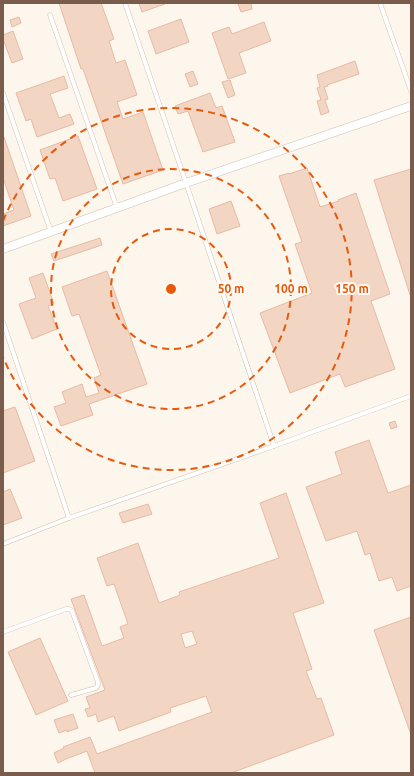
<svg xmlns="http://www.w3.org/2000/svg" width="414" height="776" font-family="Ubuntu,sans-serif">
	<rect width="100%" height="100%" fill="#fdf6ec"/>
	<g fill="#f3d5c3" stroke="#e6bba3" fill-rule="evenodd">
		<path d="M59,3H101L114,39L109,41L116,63L125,60L137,95L117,102L123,119L143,112L163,170L123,184L83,69H81Z"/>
		<path d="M139,3H165V4L142,12Z"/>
		<path d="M242,3H251L252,9L241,12L238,4Z"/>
		<path d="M19,17L21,23L12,27L10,20Z"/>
		<path d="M181,19L189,42L156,54L148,31Z"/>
		<path d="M264,22L271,41L239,53L246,73L228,79L212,33L229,27L232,34Z"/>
		<path d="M13,31L23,59L12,63L3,39V35Z"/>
		<path d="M355,61L359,74L327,85L328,86L324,87L328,99L325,100L329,112L321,115L317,101L321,100L317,88L320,87L317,75Z"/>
		<path d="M193,71L198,84L190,87L185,74Z"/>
		<path d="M64,76L68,88L50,94L59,118L70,114L74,124L37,137L31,119L26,121L16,93Z"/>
		<path d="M230,80L235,95L228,98L222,82Z"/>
		<path d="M210,93L216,108L222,106L235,142L203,152L188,111L178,114L175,106Z"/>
		<path d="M78,136L97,189L63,201L55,178L50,179L40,150Z"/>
		<path d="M3,137H4L31,216L3,226V214L14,210L3,178Z"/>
		<path d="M307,168L320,207L339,201L338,200L356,193L390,294L371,301L395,369L345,387L340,374L290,393L260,313L312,293L295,244L302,242L279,176L289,173V174Z"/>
		<path d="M411,169V295H410L374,180Z"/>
		<path d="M231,201L240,226L217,234L209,209Z"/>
		<path d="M100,238L102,245L54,261L51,254Z"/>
		<path d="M107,271L147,384L89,404L93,415L61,426L54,407L66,403L62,392L82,384L86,397L99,393L94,378L101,375L79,314L72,316L62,287Z"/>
		<path d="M43,273L54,304L48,306L57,329L32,339L19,304L36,298L29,278Z"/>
		<path d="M15,407L35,461L3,473V411Z"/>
		<path d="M395,421L397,427L391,429L389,423Z"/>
		<path d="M369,440L388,493L411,485V586L397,591L392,577L379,581L370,553L365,555L357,531L326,541L306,487L342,474L335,452Z"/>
		<path d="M10,489L22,518L3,525V492Z"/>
		<path d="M286,493L324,603L293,613L312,669L306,671L317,699L321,698L334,735L231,773H95L87,751L66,759L58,763L54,753L64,748L63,747L90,737L97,754L212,712L206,696L170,708L171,712L119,731L114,716L98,722L96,714L88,717L85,709L90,708L86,697L105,690L71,599L84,595L102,646L124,638L120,627L128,624L114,584L107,586L97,558L138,543L159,603L180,595L179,592L279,558L260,503ZM192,631L197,644L185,648L181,634Z"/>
		<path d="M148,504L152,514L123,523L119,513Z"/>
		<path d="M411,617V731L410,732L374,630Z"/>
		<path d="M40,638L68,701L36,715L8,652Z"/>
		<path d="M73,714L78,728L67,732V730L59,733L54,720Z"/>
	</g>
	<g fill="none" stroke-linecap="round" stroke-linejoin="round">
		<g stroke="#d1beb0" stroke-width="5">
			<g id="lane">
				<path d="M125,3L186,183L274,446"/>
				<path d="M380,3L411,91"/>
				<path d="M50,15L117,208"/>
				<path d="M3,93L51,232"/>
				<path d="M3,322L69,518"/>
				<path d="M3,544L69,518L274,446L411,396"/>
				<path d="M3,632L66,609H69L72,611L98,682V685L96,688L71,695"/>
			</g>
		</g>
		<g stroke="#d1beb0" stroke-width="9">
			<path id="street" d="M3,249L186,183L411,106"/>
		</g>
		<use href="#lane" stroke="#fff" stroke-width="4"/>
		<use href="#street" stroke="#fff" stroke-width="8"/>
	</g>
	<g fill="none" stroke="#e8590c" stroke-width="2" stroke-dasharray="7 5">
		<circle cx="171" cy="289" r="60"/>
		<circle cx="171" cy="289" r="120"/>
		<path d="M3 221A181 181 0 1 1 3 357"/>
	</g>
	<circle cx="171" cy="289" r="6" fill="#e8590c" stroke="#fffaf3" stroke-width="2"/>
	<g font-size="12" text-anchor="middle" font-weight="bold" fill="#e8590c" stroke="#fffaf3" stroke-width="4" stroke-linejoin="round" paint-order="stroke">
		<text x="231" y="293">50 m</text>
		<text x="291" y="293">100 m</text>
		<text x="352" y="293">150 m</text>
	</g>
	<rect width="414" height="776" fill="none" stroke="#7a5c4d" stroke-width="8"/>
</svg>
